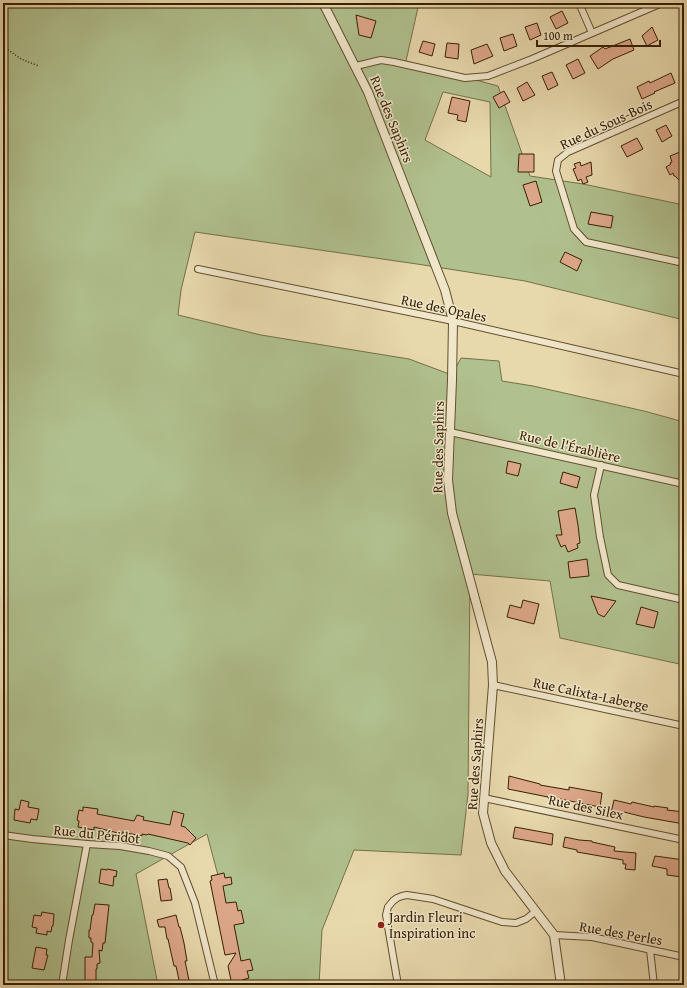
<svg xmlns="http://www.w3.org/2000/svg" width="687" height="988" font-family="'Gentium Book Plus',serif">
	<rect width="100%" height="100%" fill="#e8d9ad"/>
	<filter id="stains"><feTurbulence type="fractalNoise" baseFrequency=".005" numOctaves="4"/><feColorMatrix values="0 0 0 0 .2 0 0 0 0 .09 0 0 0 0 .02 0 0 0 .5 -.17"/></filter>
	<radialGradient id="worn" r=".72"><stop offset=".6" stop-color="#630" stop-opacity="0"/><stop offset="1" stop-color="#630" stop-opacity=".3"/></radialGradient>
	<path fill="#b0c08e" stroke="#747048" fill-rule="evenodd" d="M3,3H419L406,61L498,86L530,176L583,184L684,205V320L525,281L417,264L195,232L181,290L178,315L261,335L409,359L452,375L461,358L499,361L502,381L533,386L644,411L684,422V665L560,638L550,581L470,574L468,794L461,855L354,850L322,930L319,985H247L207,834L136,874L158,985H3ZM443,92L490,102L491,177L425,140Z"/>
	<g fill="#dea88b" stroke="#372003">
		<path d="M562,11L568,23L556,29L550,17Z"/>
		<path d="M356,15L376,21L371,38L359,35Z"/>
		<path d="M537,23L541,35L530,40L525,27Z"/>
		<path d="M652,27L658,40L647,46L642,36Z"/>
		<path d="M513,34L517,46L504,51L500,38Z"/>
		<path d="M630,39L634,50L613,59L598,69L590,56L603,47L605,49Z"/>
		<path d="M423,41L435,44L432,56L419,52Z"/>
		<path d="M447,43L459,44L458,59L445,57Z"/>
		<path d="M487,44L493,56L474,64L471,50Z"/>
		<path d="M578,59L585,73L573,79L566,65Z"/>
		<path d="M552,72L558,85L548,90L542,76Z"/>
		<path d="M671,73L675,83L654,92L655,93L642,99L637,87L649,81L650,83Z"/>
		<path d="M527,82L535,95L523,101L517,88Z"/>
		<path d="M504,91L510,102L499,108L493,97Z"/>
		<path d="M452,97L470,101L466,122L457,120L458,115L448,113Z"/>
		<path d="M666,125L672,136L662,142L656,130Z"/>
		<path d="M637,138L643,149L627,157L621,146Z"/>
		<path d="M680,152L684,160V185L675,176H674L673,173L670,175L666,167L671,164L670,163L672,162L670,156Z"/>
		<path d="M519,154H534V172H518Z"/>
		<path d="M580,162L581,166L591,162L592,175L586,177L588,182L583,184L581,179L578,181L573,169L576,168L574,164Z"/>
		<path d="M536,181L542,202L530,206L523,185Z"/>
		<path d="M591,212L613,216L611,228L588,224Z"/>
		<path d="M565,252L582,260L577,271L560,262Z"/>
		<path d="M508,461L521,464L518,476L506,473Z"/>
		<path d="M563,472L580,477L577,488L560,483Z"/>
		<path d="M575,508L578,525L580,543L577,544L578,548L568,552L565,545L561,547L556,535H562L558,511Z"/>
		<path d="M587,559L589,576L570,578L568,562Z"/>
		<path d="M591,596L616,601L604,617L598,614Z"/>
		<path d="M523,600L539,604L534,624L507,617L510,605L521,608Z"/>
		<path d="M641,607L658,612L654,628L636,624Z"/>
		<path d="M509,776L540,784V785L569,790V787L602,793L600,807L560,799L559,801L548,798V797L508,789Z"/>
		<path d="M21,800L29,802L28,807L39,809L37,820L31,819L30,823L14,820L15,809L19,810Z"/>
		<path d="M614,800L631,804L632,802L654,807V806L668,808L667,810L684,812V824L644,817L624,812L623,815L611,813Z"/>
		<path d="M83,807L98,809L97,814L134,821L137,815L144,817L143,820L170,825L173,811L184,814L181,826L185,827L196,838L190,845L188,843L148,834L147,835L142,834V836L122,832V834L94,827V830L78,827L79,821L77,820L79,810L83,811Z"/>
		<path d="M515,827L553,834L552,845L513,838Z"/>
		<path d="M565,837L579,840L592,841V842L615,847L614,851L636,853L635,870L625,869L626,864H623V860L577,852V850L563,847Z"/>
		<path d="M655,856L684,860L682,877L667,875V869L652,866Z"/>
		<path d="M101,869L107,870V869L117,871L116,877L114,876L113,886L99,883Z"/>
		<path d="M224,873L225,878L231,877L232,884L223,886L226,903L236,902L238,911L241,910L244,923L234,925L241,961L250,959L253,970L247,971L249,978L242,980L243,984L239,985H232L228,966L236,953L225,955L210,881L212,880L211,876Z"/>
		<path d="M167,879L169,888H170L172,900L161,901L158,880Z"/>
		<path d="M95,904L109,905L105,943H103L102,951L99,950L100,963L97,964V969H96V985H85V957H92L93,943L91,942V938H89V930H90L92,915H93Z"/>
		<path d="M42,912L54,914L53,926H52L51,932L47,931V935L36,933L37,928L32,927L34,915L41,916Z"/>
		<path d="M176,915L179,927H180L184,943L187,961H185L190,985H180L176,966H174L168,939H167L165,927H159L157,920Z"/>
		<path d="M36,947L47,949L46,955H48L44,970L32,968Z"/>
	</g>
	<g fill="none" stroke-linecap="round" stroke-linejoin="round">
		<g stroke="#634e2e" stroke-width="8">
			<g id="minor">
				<path d="M579,3L592,33"/>
				<path d="M356,66L381,60L394,62L465,78L488,76L532,59L662,3"/>
				<path d="M684,101L568,152L558,160L556,171L574,229L586,242L684,263"/>
				<path d="M198,269L453,321L684,374"/>
				<path d="M450,432L684,484"/>
				<path d="M601,465L594,495L600,537L608,575L618,585L684,600"/>
				<path d="M493,685L684,726"/>
				<path d="M484,798L684,840"/>
				<path d="M3,835L32,839L87,844L120,846L149,851L168,856L181,867L195,903L215,985"/>
				<path d="M554,935L592,937L684,957"/>
				<path d="M650,950L654,985"/>
				<path d="M62,985L69,940L87,844"/>
				<path d="M398,985L386,915L388,907L393,901L397,898L402,896L407,895L433,899L502,922L516,923L526,919L536,911"/>
			</g>
		</g>
		<g stroke="#634e2e" stroke-width="10">
			<path id="tertiary" d="M323,3L368,92L445,290L453,321L452,380L448,480L452,513L492,662L493,685L483,813L491,843L505,871L554,935L561,985"/>
		</g>
		<path stroke="#372003" stroke-width="1.5" stroke-dasharray="1 2" stroke-linecap="butt" d="M3,46L21,59L39,66"/>
		<use href="#minor" stroke="#f0e6ca" stroke-width="6"/>
		<use href="#tertiary" stroke="#f0e6ca" stroke-width="8"/>
	</g>
	<circle fill="#8f2418" stroke="#f0e6ca" stroke-width="1.5" cx="381" cy="925" r="4"/>
	<g text-anchor="middle" dominant-baseline="central" stroke-width="3" stroke-linejoin="round" paint-order="stroke">
		<g font-size="14" fill="#372003" stroke="#f0e6ca">
			<text transform="translate(392 119) rotate(68)">Rue des Saphirs</text>
			<text transform="translate(606 124) rotate(-25)">Rue du Sous-Bois</text>
			<text transform="translate(444 308) rotate(12)">Rue des Opales</text>
			<text transform="translate(570 446) rotate(13)">Rue de l'Érablière</text>
			<text transform="translate(438 447) rotate(-89)">Rue des Saphirs</text>
			<text transform="translate(591 694) rotate(12)">Rue Calixta-Laberge</text>
			<text transform="translate(475 764) rotate(-86)">Rue des Saphirs</text>
			<text transform="translate(586 807) rotate(12)">Rue des Silex</text>
			<text transform="translate(97 834) rotate(6)">Rue du Péridot</text>
			<text transform="translate(621 933) rotate(10)">Rue des Perles</text>
		</g>
		<g font-size="14" fill="#372003" stroke="#f0e6ca" text-anchor="start">
			<text x="389" y="917">Jardin Fleuri<tspan x="389" dy="16">Inspiration inc</tspan></text>
		</g>
	</g>
	<rect width="687" height="988" fill="none" stroke="#e8d9ad" stroke-width="16"/>
	<rect x="4" y="4" width="679" height="980" fill="none" stroke="#372003" stroke-width="2"/>
	<rect x="8" y="8" width="671" height="972" fill="none" stroke="#372003"/>
	<path d="M537 40v6h123v-6" fill="none" stroke="#372003" stroke-width="2"/>
	<text x="543" y="40" font-size="12" fill="#372003" stroke="#f0e6ca" stroke-width="3" paint-order="stroke">100 m</text>
	<rect width="100%" height="100%" filter="url(#stains)"/>
	<rect width="100%" height="100%" fill="url(#worn)"/>
</svg>
